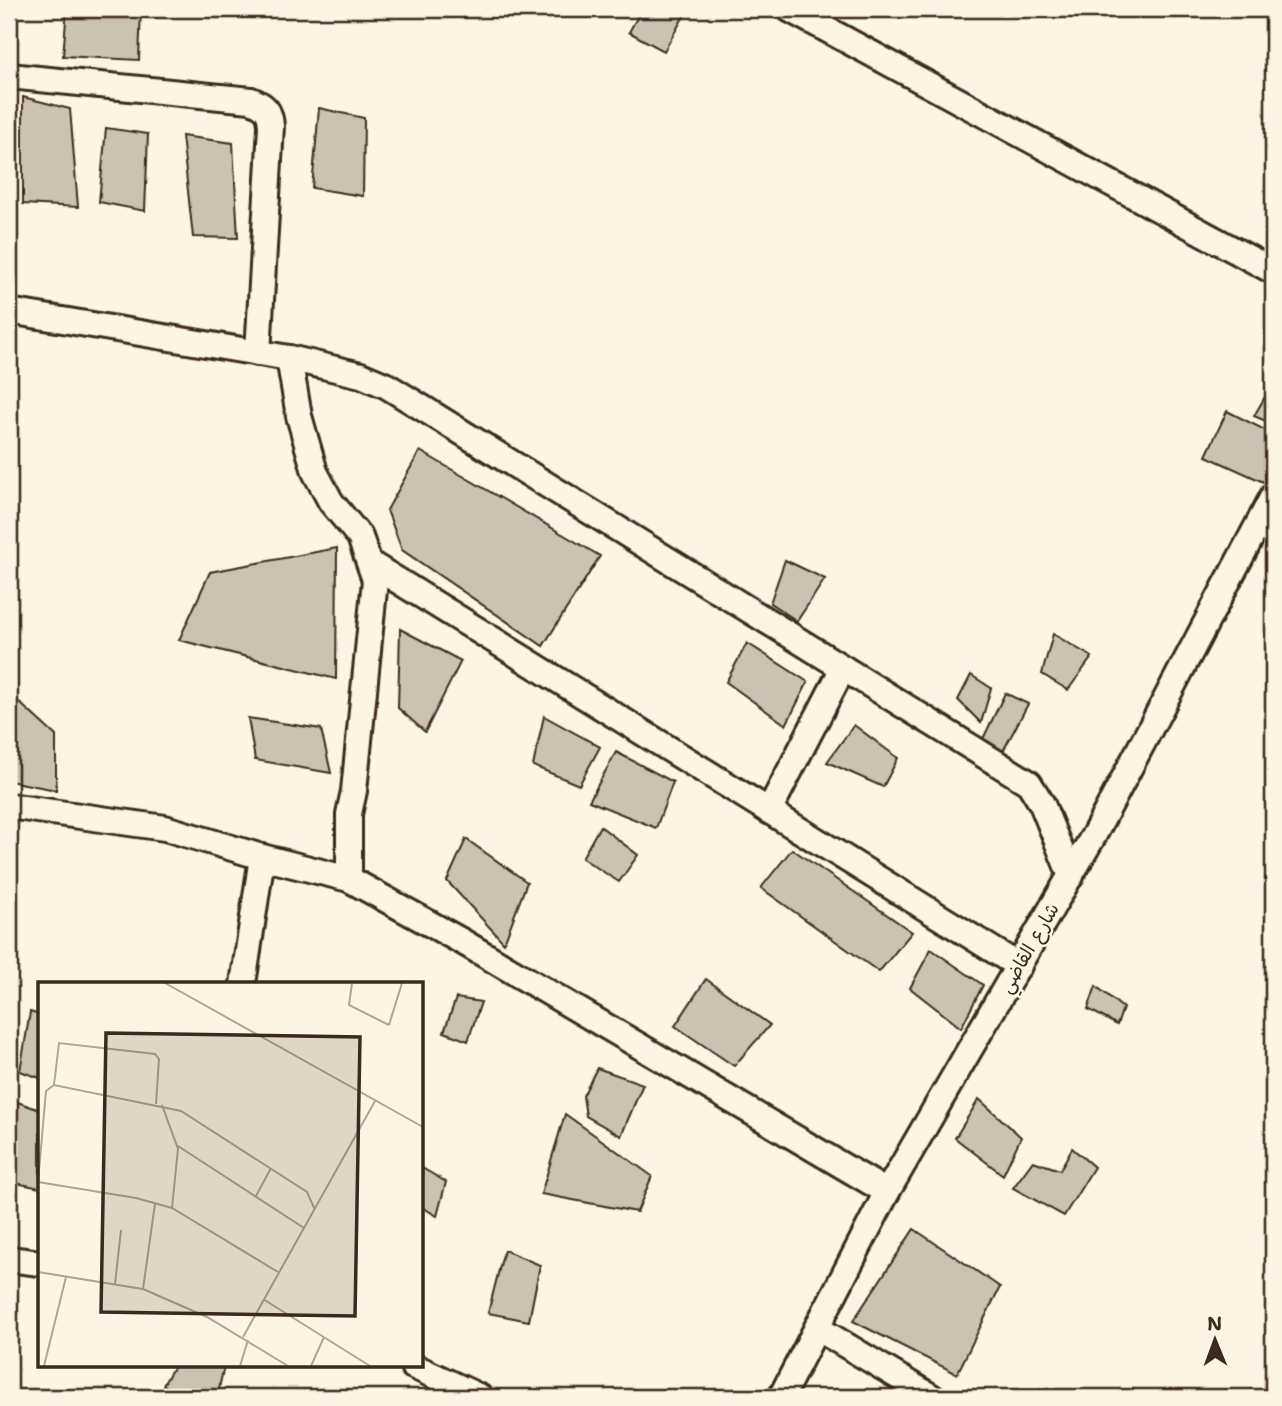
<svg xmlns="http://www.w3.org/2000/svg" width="1282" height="1406" font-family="'Shantell Sans','Playpen Sans Arabic',sans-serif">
	<rect width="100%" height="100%" fill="#fcf5e5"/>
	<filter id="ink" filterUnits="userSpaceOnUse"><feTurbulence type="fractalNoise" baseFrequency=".0143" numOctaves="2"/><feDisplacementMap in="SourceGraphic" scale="14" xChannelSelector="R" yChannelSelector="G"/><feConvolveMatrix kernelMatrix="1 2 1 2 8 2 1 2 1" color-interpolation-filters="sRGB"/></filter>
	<g filter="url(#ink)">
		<g fill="#ccc2b3" stroke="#3b2a1e" stroke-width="2">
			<path d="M67,9H141L139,60L63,56Z"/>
			<path d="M642,9H688L664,51L629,32Z"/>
			<path d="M23,97L70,109L78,207L23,204Z"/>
			<path d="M319,108L364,118L363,196L312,188Z"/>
			<path d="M106,128L148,134L145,211L99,202Z"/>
			<path d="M182,136L233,143L238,238L193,237Z"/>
			<path d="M1273,383V424L1254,416Z"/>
			<path d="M1227,411L1273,434V464L1268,484L1206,456Z"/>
			<path d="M420,451L600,556L543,646L402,550L387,510Z"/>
			<path d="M337,548L336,679L179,640L210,572Z"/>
			<path d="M785,560L825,579L797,621L770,603Z"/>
			<path d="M400,629L461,661L425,732L398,708Z"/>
			<path d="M1053,634L1092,657L1068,690L1042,674Z"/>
			<path d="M747,643L808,682L786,725L726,682Z"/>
			<path d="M971,675L991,688L981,723L958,700Z"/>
			<path d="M9,693L56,736V790L9,781Z"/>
			<path d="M1005,693L1028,704L1001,755L982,741Z"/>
			<path d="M544,716L600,747L579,785L533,766Z"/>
			<path d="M248,718L321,729L331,773L255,760Z"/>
			<path d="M854,725L898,758L883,787L827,762Z"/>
			<path d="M616,752L673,782L656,828L589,801Z"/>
			<path d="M600,826L638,855L619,882L582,858Z"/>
			<path d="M466,839L527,882L504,943L447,881Z"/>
			<path d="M792,849L912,932L879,972L761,888Z"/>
			<path d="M931,949L983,985L961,1028L910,988Z"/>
			<path d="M706,979L770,1025L734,1066L675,1026Z"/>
			<path d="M1096,986L1123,1008L1117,1025L1088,1009Z"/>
			<path d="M456,998L481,1002L468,1041L444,1032Z"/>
			<path d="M30,1012L40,1015V1078L20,1071Z"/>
			<path d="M597,1068L643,1084L621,1136L586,1116L583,1096Z"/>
			<path d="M9,1099L40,1110V1188L11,1182Z"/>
			<path d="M979,1099L1021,1137L1003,1175L955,1138Z"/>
			<path d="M565,1114L652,1176L637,1212L541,1194Z"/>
			<path d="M1072,1148L1094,1167L1064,1216L1013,1188L1033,1161L1060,1170Z"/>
			<path d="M422,1168L446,1182L437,1216L422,1207Z"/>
			<path d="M914,1229L1000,1287L957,1374L853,1321Z"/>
			<path d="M504,1250L540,1265L529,1321L488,1313Z"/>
			<path d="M174,1366H224L217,1397H190L163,1385Z"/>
		</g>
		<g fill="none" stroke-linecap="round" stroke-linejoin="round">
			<g stroke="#3b2a1e" stroke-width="30">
				<g id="street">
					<path d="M789,9L1273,271"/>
					<path d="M9,76L251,100C266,106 270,111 271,126L258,353"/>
					<path d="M9,311L289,358L361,375L387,386L1029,783L1042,804L1071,876"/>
					<path d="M289,358L299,416L315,472L331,502L360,537L375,580L354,791L349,814V879"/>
					<path d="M371,564L1019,966"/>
					<path d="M9,806L165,828L262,857L349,879L463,942L887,1192"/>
					<path d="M769,811L843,668"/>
					<path d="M243,984L262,857"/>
					<path d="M9,1259L40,1263"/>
					<path d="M817,1328L932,1397"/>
					<path d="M413,1366L480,1397"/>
					<path d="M781,1397L887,1192L1094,835L1273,496"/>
				</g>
			</g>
			<use href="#street" stroke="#fcf5e5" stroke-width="24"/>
		</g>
	</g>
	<g text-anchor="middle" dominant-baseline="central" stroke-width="5" stroke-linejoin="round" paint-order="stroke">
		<g font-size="19" fill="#3b2a1e" stroke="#fcf5e5">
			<text transform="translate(1029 948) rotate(-60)">شارع القاضي</text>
		</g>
	</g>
	<g transform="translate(38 982)">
		<rect width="385" height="385" fill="#fcf5e5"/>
		<path fill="none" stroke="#afa495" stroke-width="2" d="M127,1L385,145M314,1L311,23L351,43M351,43L364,1M16,103L21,61L117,72L121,77L118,122M124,123L140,167L134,226M140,164L266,246M0,200L8,109L16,103L143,129L269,210L277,228M0,200L98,216L134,226L240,290M218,214L233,186M0,290L105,307L117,222M77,302L83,248M105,307L169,335L250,384M225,317L332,384M205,355L337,119M6,384L28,295M202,384L210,358M273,384L286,355"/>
		<path fill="#3b2a1e" fill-opacity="0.15" stroke="#3b2a1e" stroke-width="3.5" d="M68,51L322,55L317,334L63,330Z"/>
		<rect width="385" height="385" fill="none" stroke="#3b2a1e" stroke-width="3.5"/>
	</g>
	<rect width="1282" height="1406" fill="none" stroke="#fcf5e5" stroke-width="35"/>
	<rect x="18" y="18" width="1247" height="1371" fill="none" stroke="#3b2a1e" stroke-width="2.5" filter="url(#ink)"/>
	<g transform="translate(1215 1340) rotate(359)" stroke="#fcf5e5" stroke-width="5" paint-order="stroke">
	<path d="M0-5L12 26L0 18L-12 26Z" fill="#3b2a1e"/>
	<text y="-10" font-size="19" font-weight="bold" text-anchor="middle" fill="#3b2a1e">N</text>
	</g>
</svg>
